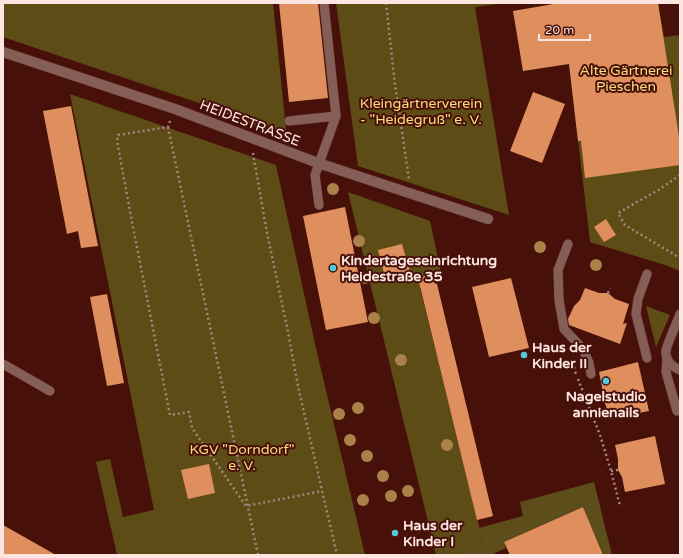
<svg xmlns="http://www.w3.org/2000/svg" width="683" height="558" font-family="'Varela Round',sans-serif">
	<rect width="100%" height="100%" fill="#47110a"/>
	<g fill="#5e4c17">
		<path d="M3,3H273L287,139L208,106L3,37Z"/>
		<path d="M336,3H505L475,7L509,215L358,166Z"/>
		<path d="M562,3H658L664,37L680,35V271L665,265L590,242Z"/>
		<path d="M70,94L276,165L315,344L365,555H117L96,462L110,459L123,517L154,510Z"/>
		<path d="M348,192L430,221L443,282L435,284L433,274L419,277L421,288H420L484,546L462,551L459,555H436Z"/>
		<path d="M646,306L670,315L656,347Z"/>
	</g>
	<path fill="#5d4d1b" d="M594,482L612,555H603L583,507L504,542L506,548L491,555H459L462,551L484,545L479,528L523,516L520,502Z"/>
	<g fill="#df8e5e">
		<path d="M279,3H318L328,98L289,102Z"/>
		<path d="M559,3H658L680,143V165L585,178L581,141H578L569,64L523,71L513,11Z"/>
		<path d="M533,92L565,104L542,163L510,151Z"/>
		<path d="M71,106L98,246L81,248L78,231L67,234L43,111Z"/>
		<path d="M345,207L368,322L326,330L303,216Z"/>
		<path d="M606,219L616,235L604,242L594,227Z"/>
		<path d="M402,244L411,275L386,281L378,250Z"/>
		<path d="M433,274L435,284H437L493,516L477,520L418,278Z"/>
		<path d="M511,278L529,348L489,357L472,287Z"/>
		<path d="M585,288L599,293H608L615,299L629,304L623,324L627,323L620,344L569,325L568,319L574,306L580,300Z"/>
		<path d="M107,294L124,383L107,386L90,297Z"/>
		<path d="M638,362L649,411L609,419L606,406L602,396V387L599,372Z"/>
		<path d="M655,436L665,484L625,492L622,477L618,470V459L615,445Z"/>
		<path d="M209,464L215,493L188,499L181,470Z"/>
		<path d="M583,507L603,555H510L504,542Z"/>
		<path d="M3,525L56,555H3Z"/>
	</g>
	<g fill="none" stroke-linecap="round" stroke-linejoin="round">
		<g stroke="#602f28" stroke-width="10">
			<g id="lane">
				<path d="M324,3L336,116"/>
				<path d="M289,121L336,116L315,175L319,205"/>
				<path d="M568,244L558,270L559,300L564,329L583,349L589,363L591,374"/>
				<path d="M680,314C677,323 667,343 666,351C665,360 672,367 680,370"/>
				<path d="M647,358L636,314L638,299L647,274"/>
				<path d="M667,359L666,372L677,411"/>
				<path d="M3,364L50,391"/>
			</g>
		</g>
		<g stroke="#602f28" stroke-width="11">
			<path id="street" d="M3,52L175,109L318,163L488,219"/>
		</g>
		<g stroke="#a9847e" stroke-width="2.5" stroke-dasharray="2 3" stroke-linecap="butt">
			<path d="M386,3L395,85L409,179"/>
			<path d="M170,121L168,127L118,135L117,141L132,222L170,415L189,412L192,428L246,506L322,491"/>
			<path d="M168,127L258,555"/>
			<path d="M253,153L267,233L287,327L299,391L337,555"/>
			<path d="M680,175L660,189L618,213L625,225L680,258"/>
			<path d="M608,293L610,288"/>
			<path d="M573,362L576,375"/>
			<path d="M578,379L600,435L611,471L620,506"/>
			<path d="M586,400L602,396"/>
			<path d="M611,471L618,470"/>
		</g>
		<use href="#lane" stroke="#855e57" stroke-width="9"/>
		<use href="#street" stroke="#855e57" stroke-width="10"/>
	</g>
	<g fill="#ab814a">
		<circle cx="333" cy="189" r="6"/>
		<circle cx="359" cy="241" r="6"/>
		<circle cx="540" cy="247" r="6"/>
		<circle cx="596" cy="265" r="6"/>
		<circle cx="365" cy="278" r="6"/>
		<circle cx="374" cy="318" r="6"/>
		<circle cx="401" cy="360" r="6"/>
		<circle cx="358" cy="408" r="6"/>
		<circle cx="339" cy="414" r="6"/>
		<circle cx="350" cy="440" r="6"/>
		<circle cx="447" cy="445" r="6"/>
		<circle cx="367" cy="456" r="6"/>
		<circle cx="383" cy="476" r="6"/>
		<circle cx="408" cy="491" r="6"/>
		<circle cx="391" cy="496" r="6"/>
		<circle cx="363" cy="500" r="6"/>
	</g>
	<g fill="#54cade" stroke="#47110a" stroke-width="1.5">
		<circle cx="333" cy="268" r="4"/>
		<circle cx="524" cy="355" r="4"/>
		<circle cx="606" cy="381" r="4"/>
		<circle cx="395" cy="533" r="4"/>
	</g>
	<g text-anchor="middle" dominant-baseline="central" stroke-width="4" stroke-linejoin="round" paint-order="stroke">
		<g font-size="14" fill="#fcdc7f" stroke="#47110a">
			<text x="626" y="70">Alte Gärtnerei<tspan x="626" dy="16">Pieschen</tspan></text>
			<text x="421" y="103">Kleingärtnerverein<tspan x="421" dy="16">- "Heidegruß" e. V.</tspan></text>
			<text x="242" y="449">KGV "Dorndorf"<tspan x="242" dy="16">e. V.</tspan></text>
		</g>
		<g font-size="14" fill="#fde6e2" stroke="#47110a">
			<text transform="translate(250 123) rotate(21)">HEIDESTRASSE</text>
		</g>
		<g font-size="14" font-weight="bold" fill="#fde6e2" stroke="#47110a" text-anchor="start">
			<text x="341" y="260">Kindertageseinrichtung<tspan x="341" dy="16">Heidestraße 35</tspan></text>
			<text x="532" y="347">Haus der<tspan x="532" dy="16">Kinder II</tspan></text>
			<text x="606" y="396" text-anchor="middle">Nagelstudio<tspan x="606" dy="16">annienails</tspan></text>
			<text x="403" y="525">Haus der<tspan x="403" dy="16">Kinder I</tspan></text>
		</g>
	</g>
	<rect width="683" height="558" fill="none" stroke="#fde6e2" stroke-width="8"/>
	<path d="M539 34v6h51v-6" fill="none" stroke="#fde6e2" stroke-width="2"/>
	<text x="545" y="34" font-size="12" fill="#fde6e2" stroke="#47110a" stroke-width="3" paint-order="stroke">20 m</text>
</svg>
